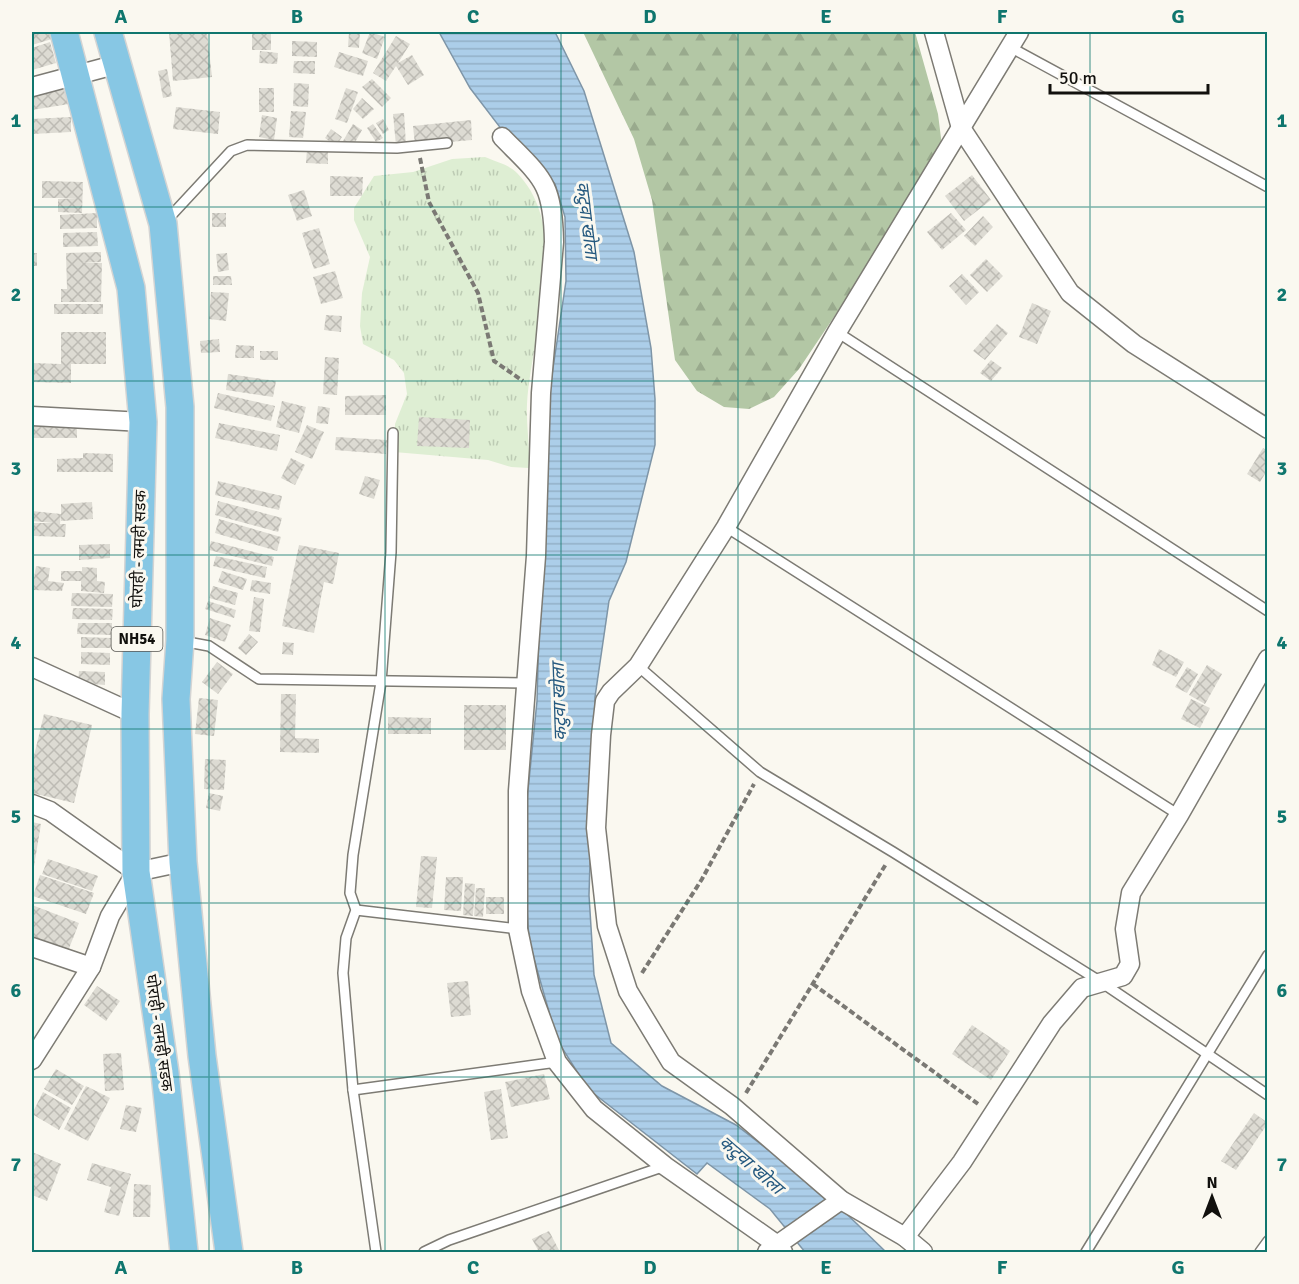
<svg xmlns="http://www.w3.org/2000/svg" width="1299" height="1284" font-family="Signika,'Noto Sans Devanagari',sans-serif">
	<defs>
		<pattern id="grass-tufts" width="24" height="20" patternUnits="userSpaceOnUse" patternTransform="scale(1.5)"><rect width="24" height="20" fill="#deeed3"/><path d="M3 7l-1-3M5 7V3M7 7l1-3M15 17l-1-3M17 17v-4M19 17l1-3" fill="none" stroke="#bdcbb4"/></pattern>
		<pattern id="forest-firs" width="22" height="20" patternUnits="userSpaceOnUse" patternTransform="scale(1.5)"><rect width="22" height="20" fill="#b3c7a5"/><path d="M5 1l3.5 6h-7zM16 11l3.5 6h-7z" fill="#99aa8d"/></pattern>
		<pattern id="water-rules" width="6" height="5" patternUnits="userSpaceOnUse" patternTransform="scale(1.5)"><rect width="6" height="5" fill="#accee9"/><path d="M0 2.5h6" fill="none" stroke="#93b0c7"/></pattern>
		<pattern id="building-cross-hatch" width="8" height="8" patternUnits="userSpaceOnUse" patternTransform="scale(1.5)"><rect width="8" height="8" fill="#dddbd3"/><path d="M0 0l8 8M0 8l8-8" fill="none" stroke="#bdbbb4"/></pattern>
	</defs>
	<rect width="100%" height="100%" fill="#faf8f0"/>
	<path fill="url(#grass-tufts)" d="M485,157C494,161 510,165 517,173C573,230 531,334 527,404C526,425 530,446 529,468L511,467L488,460L394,452L395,424L407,394L404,373L394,360L363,344L360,326L362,293L370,257L354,220V208L374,176L413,172L452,159Z"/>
	<path fill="url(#forest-firs)" d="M583,32H915L938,114L942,146L879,250L799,369L774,397L749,409L724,407L697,391L675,360L652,200L634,139Z"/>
	<path fill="url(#water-rules)" stroke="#7e95a7" stroke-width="1.5" d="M439,32H555L584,91L634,252L651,348L655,399V445L626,562L609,601L595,697L589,895L594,975L611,1043L662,1086L736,1125L827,1195L886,1252H805L770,1209L707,1163L697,1174L588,1089L557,1040L529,941L523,840L537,701L542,522L549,395L566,281L565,217L555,184L512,143L470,88Z"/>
	<g fill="url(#building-cross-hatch)">
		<path d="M32,32H50L52,39L32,45Z"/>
		<path d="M169,32H207L212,77L173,81Z"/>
		<path d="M349,32H360L359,48L348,47Z"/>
		<path d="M370,32L385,37L377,59L362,53Z"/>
		<rect x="252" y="34" width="19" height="16"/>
		<path d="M396,36L410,44L398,63L412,55L424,75L408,85L396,66L386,81L373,73Z"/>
		<path d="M292,41L317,42V57L292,56Z"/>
		<path d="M50,42L56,63L32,70V48Z"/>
		<path d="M260,51L278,53L277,64L259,63Z"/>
		<path d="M339,52L368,61L363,76L334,67Z"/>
		<path d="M294,61H315V74L293,73Z"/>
		<path d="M167,69L172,96L163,98L158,71Z"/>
		<path d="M372,79L391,98L382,107L362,87Z"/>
		<path d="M294,83L309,84L308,107L293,106Z"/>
		<rect x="259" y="88" width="15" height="24"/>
		<path d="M346,88L358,92L347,123L335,119Z"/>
		<path d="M66,89L69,104L32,110V94Z"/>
		<path d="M362,98L374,109L363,119L353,109Z"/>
		<path d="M176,107L220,112L218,134L173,129Z"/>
		<path d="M291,111L306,112L303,138L289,137Z"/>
		<path d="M404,113L406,145L396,146L393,114Z"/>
		<path d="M262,115L277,118L274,140L259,137Z"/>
		<path d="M71,117V132L32,134V119Z"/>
		<path d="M383,119L389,130L383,134L376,123Z"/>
		<path d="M471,120L472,140L415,145L413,126Z"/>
		<path d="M353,124L362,130L353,146L343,141Z"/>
		<path d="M373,124L383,138L376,142L367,128Z"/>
		<path d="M331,129L342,137L336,146L325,138Z"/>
		<path d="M307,149L328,151V164L306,163Z"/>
		<path d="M972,175L991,200L964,221L945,196Z"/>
		<path d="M330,176L363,177L362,196H330Z"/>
		<path d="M42,181L83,182L82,213L58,212V199L77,198H42Z"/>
		<path d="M304,190L312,216L297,221L288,195Z"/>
		<path d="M97,213V228L60,229V215Z"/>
		<rect x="212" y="213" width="14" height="14"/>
		<path d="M951,213L966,230L942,250L927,232Z"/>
		<path d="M983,216L993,227L975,246L964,236Z"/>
		<path d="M319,228L330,264L314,269L302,233Z"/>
		<path d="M97,232L98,246L63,247V233Z"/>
		<path d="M101,252V262L80,263H102L101,302H61V289H67L66,253Z"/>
		<rect x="32" y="253" width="5" height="13"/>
		<path d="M227,253L229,270L218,272L216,254Z"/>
		<path d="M986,259L1003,276L987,292L970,275Z"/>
		<path d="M335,271L343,298L321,304L313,277Z"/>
		<path d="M962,274L979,292L966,305L949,286Z"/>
		<path d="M213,276H231L232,285H213Z"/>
		<path d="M211,292L229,293L226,321L209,319Z"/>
		<path d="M1032,303L1051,311L1037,344L1019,337Z"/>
		<rect x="54" y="304" width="49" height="10"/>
		<path d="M326,315L342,316L341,332L324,330Z"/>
		<path d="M997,324L1008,333L985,360L973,351Z"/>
		<path d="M61,332H106V364H71V383L32,382V363L61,364Z"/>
		<path d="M219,339L220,352L201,353L200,341Z"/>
		<path d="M236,345L254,346V358H235Z"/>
		<rect x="260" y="351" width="18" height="9"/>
		<path d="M325,357L339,358L337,395L323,394Z"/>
		<path d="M991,360L1002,368L991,381L980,373Z"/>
		<path d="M228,374L276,381L273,397L226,390Z"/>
		<path d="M218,393L275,406L271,421L214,408Z"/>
		<path d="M386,395V415H345V396Z"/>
		<path d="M282,401L306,407L299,433L276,427Z"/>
		<path d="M318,406L330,408L328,424L316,423Z"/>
		<rect x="32" y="416" width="45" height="22"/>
		<path d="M419,417L470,420L469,448L417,446Z"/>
		<path d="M219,423L280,435L277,451L215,438Z"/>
		<path d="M307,425L324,432L312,459L295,452Z"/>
		<path d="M336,437L387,440L386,454L335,450Z"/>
		<path d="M1263,448L1268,451V469L1260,482L1247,474Z"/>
		<path d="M83,453L113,454V472H57V459L83,458Z"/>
		<path d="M291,458L305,465L295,485L281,478Z"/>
		<path d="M365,476L380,480L374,499L359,494Z"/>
		<path d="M218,481L282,496L279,510L215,495Z"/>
		<path d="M218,501L282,518L278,532L215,515Z"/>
		<path d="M92,502L93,519L61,521V504Z"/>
		<path d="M32,511L61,514L60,524H66L65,537L34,536V523H54L32,521Z"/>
		<path d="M219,519L281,537L277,551L215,533Z"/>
		<path d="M211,541L274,557L272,566L209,550Z"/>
		<path d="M110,544V558L79,560V545Z"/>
		<path d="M299,545L339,553L333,584L324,582L314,633L282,626Z"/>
		<path d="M216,556L267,567L265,578L213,566Z"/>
		<path d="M36,566L50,568L48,581L64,583L62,591L32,590Z"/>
		<path d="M82,567L97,568V581L105,582L104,593L81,591V581H61V571H82Z"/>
		<path d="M222,571L247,579L243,590L218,582Z"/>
		<path d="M252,580L271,583L270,594L250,591Z"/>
		<path d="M213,586L238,593L235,605L209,598Z"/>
		<path d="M72,593L113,594L112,607L71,606Z"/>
		<path d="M254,597L264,599L260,632L249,631Z"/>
		<path d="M208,601L236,610L234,618L205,609Z"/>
		<path d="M73,608L113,609L112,620L72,619Z"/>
		<path d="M210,618L231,625L225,642L205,635Z"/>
		<path d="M78,623H112V635L77,634Z"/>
		<path d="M249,634L258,642L246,655L238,648Z"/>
		<path d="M81,637L111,638V648H81Z"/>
		<path d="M283,642L294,643L293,655L282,654Z"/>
		<path d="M1159,649L1184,662L1176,677L1152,665Z"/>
		<path d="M81,652L110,653V665L81,664Z"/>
		<path d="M217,662L233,674L218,694L202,682Z"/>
		<path d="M1207,665L1222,674L1205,704L1189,695Z"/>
		<path d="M1187,667L1198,674L1187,693L1175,687Z"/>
		<path d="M79,671L105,672V685L78,683Z"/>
		<path d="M281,694H296L295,738L319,739V753L280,752Z"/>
		<path d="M199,698L218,700L214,736L195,734Z"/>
		<path d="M1191,699L1210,708L1200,728L1181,719Z"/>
		<rect x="464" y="705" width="42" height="45"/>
		<path d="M44,714L92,725L74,803L32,793V764Z"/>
		<path d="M388,717L431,718V734H388Z"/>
		<path d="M205,759L226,760L224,790L204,789Z"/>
		<path d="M209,793L223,796L220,811L206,808Z"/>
		<path d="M32,822L41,824L33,872H32Z"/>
		<path d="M421,856L437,857L432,908L416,907Z"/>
		<path d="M48,859L98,876L92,891L42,874Z"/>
		<path d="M40,875L94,893L86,914L33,896Z"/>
		<path d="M446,877H463L461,911L444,910Z"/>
		<path d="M465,883L475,884L473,916L463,915Z"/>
		<path d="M476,888H485L483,917L474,916Z"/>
		<rect x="486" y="897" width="18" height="17"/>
		<path d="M32,905L79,923L68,951L32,937Z"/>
		<path d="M468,981L471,1015L451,1017L447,983Z"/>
		<path d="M97,986L120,1001L106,1021L84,1005Z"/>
		<path d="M972,1025L1010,1051L991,1080L952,1054Z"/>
		<path d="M121,1053L124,1090L105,1091L103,1054Z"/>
		<path d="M56,1069L84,1086L72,1105L44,1089Z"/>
		<path d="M544,1074L550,1099L511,1107L505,1082Z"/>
		<path d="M86,1086L110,1098L88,1141L64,1129Z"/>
		<path d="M501,1089L508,1138L491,1140L484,1092Z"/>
		<path d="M43,1092L71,1108L59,1130L32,1114Z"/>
		<path d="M126,1105L142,1108L136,1132L120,1129Z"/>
		<path d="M1254,1113L1268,1123L1236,1170L1221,1161Z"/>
		<path d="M32,1152L61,1164L47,1201L32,1195Z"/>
		<path d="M92,1163L131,1174L119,1216L104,1212L111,1187L87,1180Z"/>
		<path d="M134,1184L151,1185L150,1217H133Z"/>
		<path d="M549,1231L560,1252H539L532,1239Z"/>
	</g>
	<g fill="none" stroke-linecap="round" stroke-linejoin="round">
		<g stroke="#7d7b74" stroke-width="12">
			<g id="lane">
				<path d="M1010,47L1268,187"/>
				<path d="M167,220L231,151L247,145L397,148L447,143"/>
				<path d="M837,332L1268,611"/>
				<path d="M726,527L1179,815"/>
				<path d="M182,641L209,646L259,679L526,683"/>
				<path d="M638,666L760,772L893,852L1101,982L1268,1095"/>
				<path d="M356,910L518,929"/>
				<path d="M353,1090L557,1062"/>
				<path d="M376,1252L353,1090L343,973L346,938L356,910L350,893L353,855L381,682L391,552L393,433"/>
				<path d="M424,1252L449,1240L665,1166"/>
				<path d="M1086,1252L1268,955"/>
				<path d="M1260,1252L1268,1241"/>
			</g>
		</g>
		<g stroke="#7d7b74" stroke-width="21">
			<g id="street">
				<path d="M934,32L961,128L1070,293L1134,344L1268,429"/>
				<path d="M32,87L118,64"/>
				<path d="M502,137C542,178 553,182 554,242L541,393L536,556L518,791V929L531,991L557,1062L594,1109L665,1166L779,1246L783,1252"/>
				<path d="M32,416L143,422"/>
				<path d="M32,667L135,714"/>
				<path d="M32,804L50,811L136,872"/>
				<path d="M32,947L91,967"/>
				<path d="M32,1060L91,967L110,916L136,872L183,862"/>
				<path d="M905,1237L962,1162L1052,1023L1082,988L1123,976L1130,964L1125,929L1131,893L1179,815L1268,659"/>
				<path d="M767,1252L841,1200"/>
				<path d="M923,1252L905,1237L841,1200L732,1106L671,1062L628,991L607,926L596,828L601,735L605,701L611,692L638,666L726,527L837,332L1019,32"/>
			</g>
		</g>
		<g stroke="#d4d4d3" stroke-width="30">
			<g id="primary">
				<path d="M64,32L131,288L143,422L135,714L136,872L165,1073L184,1252"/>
				<path d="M108,32L163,224L180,407V640L176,699L183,862L202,1056L229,1252"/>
			</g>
		</g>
		<g stroke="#7b7974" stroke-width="4" stroke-dasharray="6 3" stroke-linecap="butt">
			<path d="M420,158L429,202L478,293L494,361L523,381"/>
			<path d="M642,973L702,879L754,784"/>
			<path d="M813,984L978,1104"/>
			<path d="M746,1093L886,864"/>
		</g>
		<use href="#lane" stroke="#fff" stroke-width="9"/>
		<use href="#street" stroke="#fff" stroke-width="18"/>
		<use href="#primary" stroke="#87c7e4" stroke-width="27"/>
	</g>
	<path fill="none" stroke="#0f766e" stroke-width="1.5" stroke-opacity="0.55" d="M209,32V1252M385,32V1252M561,32V1252M738,32V1252M914,32V1252M1090,32V1252M32,207H1268M32,381H1268M32,555H1268M32,729H1268M32,903H1268M32,1077H1268"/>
	<g text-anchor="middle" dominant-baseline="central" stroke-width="6" stroke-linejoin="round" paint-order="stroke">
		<rect fill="#faf8f0" stroke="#575651" stroke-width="1.5" x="111.5" y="627" width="51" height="24" rx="4.5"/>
		<g font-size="15" font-weight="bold" fill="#11100d">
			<text x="137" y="639">NH54</text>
		</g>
		<g font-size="16" fill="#11100d" stroke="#faf8f0">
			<text transform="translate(139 549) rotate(-88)">घोराही - लमही सडक</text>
			<text transform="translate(159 1033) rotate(82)">घोराही - लमही सडक</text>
		</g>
		<g font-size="18" font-style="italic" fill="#25597f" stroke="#faf8f0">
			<text transform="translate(587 220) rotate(83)">कटुवा खोला</text>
			<text transform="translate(559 702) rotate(-92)">कटुवा खोला</text>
			<text transform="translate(751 1165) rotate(41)">कटुवा खोला</text>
		</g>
	</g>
	<rect width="1299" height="1284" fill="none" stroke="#faf8f0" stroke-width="66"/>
	<g transform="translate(1212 1197)" stroke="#faf8f0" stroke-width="4.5" paint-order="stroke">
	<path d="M0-4.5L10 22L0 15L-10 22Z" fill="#11100d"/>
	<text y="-9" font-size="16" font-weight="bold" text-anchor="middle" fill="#11100d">N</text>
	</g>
	<path d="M1050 84v9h158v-9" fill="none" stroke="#11100d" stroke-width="3"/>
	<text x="1059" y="84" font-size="18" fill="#11100d" stroke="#faf8f0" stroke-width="4.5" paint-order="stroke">50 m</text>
	<rect x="33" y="33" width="1233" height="1218" fill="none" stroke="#0f766e" stroke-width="2"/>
	<g font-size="20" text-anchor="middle" font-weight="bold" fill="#0f766e">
		<text x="121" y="23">A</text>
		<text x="297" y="23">B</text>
		<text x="473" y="23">C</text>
		<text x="650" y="23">D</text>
		<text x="826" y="23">E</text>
		<text x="1002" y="23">F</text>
		<text x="1178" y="23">G</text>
		<text x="16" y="127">1</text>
		<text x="1282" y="127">1</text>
		<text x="16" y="301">2</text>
		<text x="1282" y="301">2</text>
		<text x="16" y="475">3</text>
		<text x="1282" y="475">3</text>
		<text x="16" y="649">4</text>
		<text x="1282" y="649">4</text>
		<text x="16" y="823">5</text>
		<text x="1282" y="823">5</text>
		<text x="16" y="997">6</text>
		<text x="1282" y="997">6</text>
		<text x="16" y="1171">7</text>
		<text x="1282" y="1171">7</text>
		<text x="121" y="1274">A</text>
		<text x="297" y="1274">B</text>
		<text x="473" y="1274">C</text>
		<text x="650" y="1274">D</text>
		<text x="826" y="1274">E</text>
		<text x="1002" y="1274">F</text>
		<text x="1178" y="1274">G</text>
	</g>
</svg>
